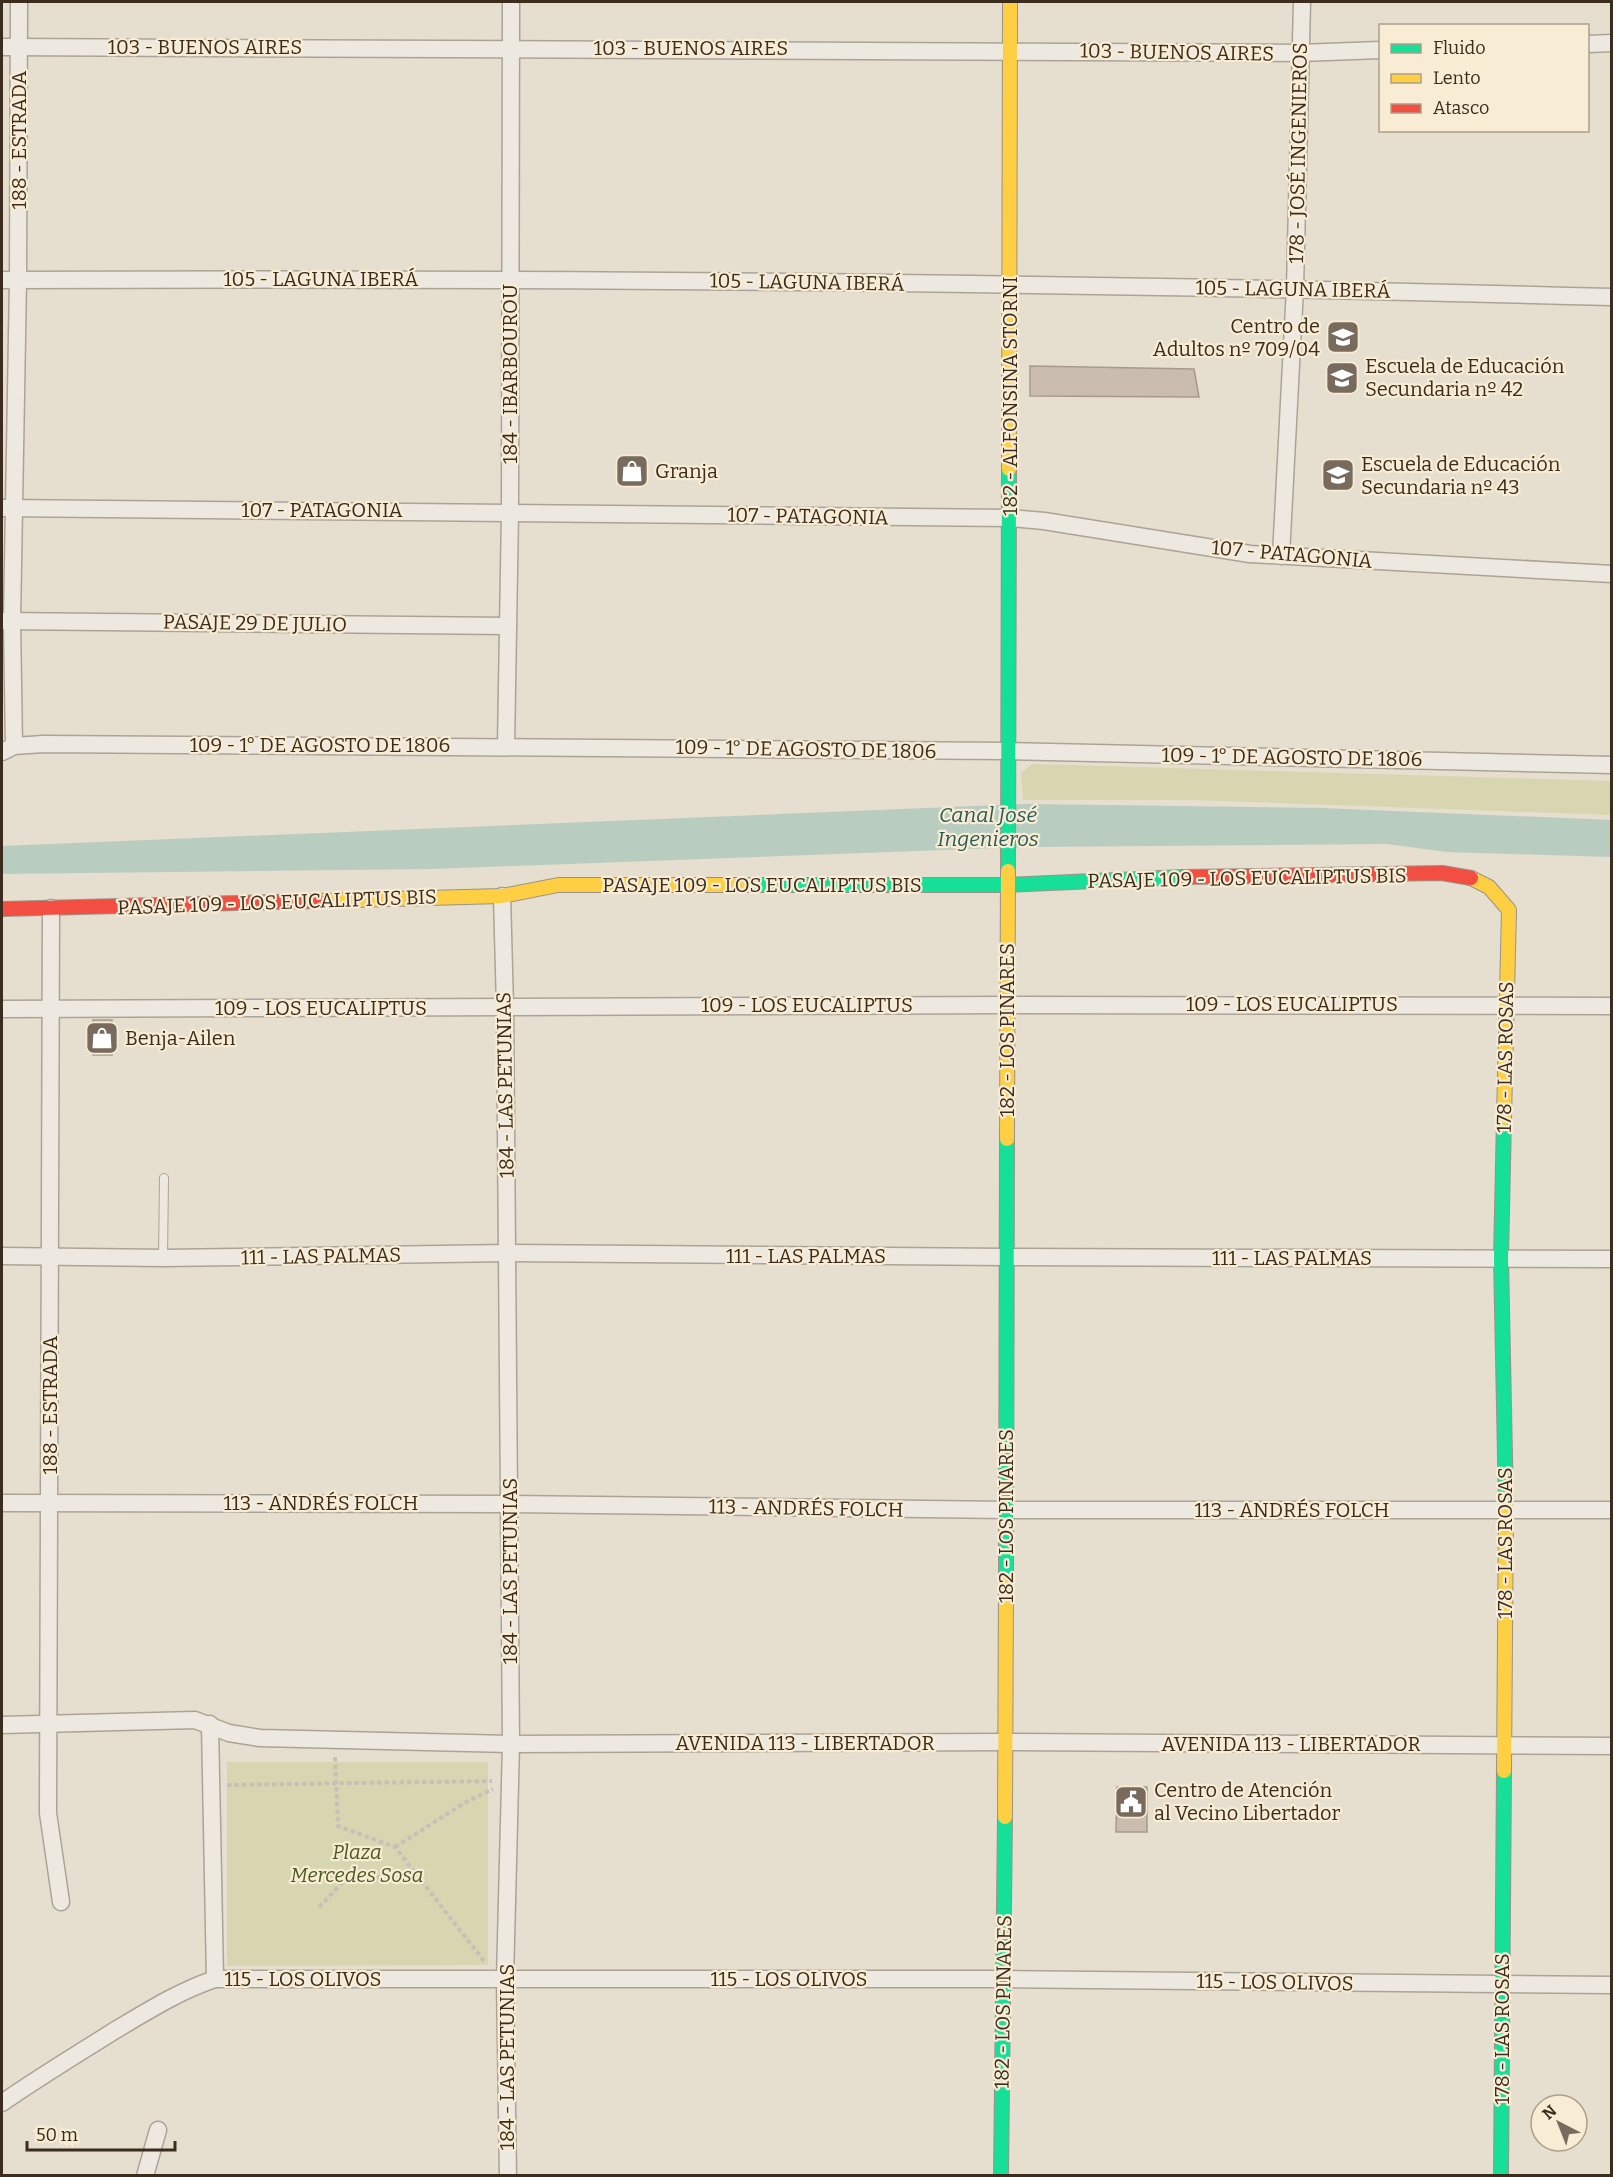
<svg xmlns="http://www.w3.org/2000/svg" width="1613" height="2177" font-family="Bitter,serif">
	<rect width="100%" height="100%" fill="#e6dece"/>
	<g fill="#d7d6b0">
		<path d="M1032,764L1611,781V815L1195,800H1023L1021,773Z"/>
		<path d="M227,1762H488V1965L227,1966Z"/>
	</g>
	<path fill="#b9ccc0" d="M1027,804L1321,808L1612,820L1611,857L1447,852L1387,844L1028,847L432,869L2,874V846Z"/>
	<g fill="#cabcaf" stroke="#a79a8d" stroke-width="1.5">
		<path d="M1030,366L1194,369L1199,397L1030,396Z"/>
		<path d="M642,458L643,483L621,484L620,459Z"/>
		<rect x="93" y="1020" width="19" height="35"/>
		<path d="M1117,1787H1147V1832H1116Z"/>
	</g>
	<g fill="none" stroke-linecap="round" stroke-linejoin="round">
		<g stroke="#aca397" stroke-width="10">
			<path id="lane" d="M163,1258L164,1178"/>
		</g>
		<g stroke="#aca397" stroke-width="19">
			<g id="street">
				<path d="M1588,44L1612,43"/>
				<path d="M2,47L1300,53L1380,50"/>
				<path d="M2,280C538,278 1075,282 1612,297"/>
				<path d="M2,508L1010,518L1044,521L1250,554L1612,574"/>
				<path d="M1281,556L1295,288L1302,2"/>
				<path d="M2,621L508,626"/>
				<path d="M14,746L12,621L18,280L19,2"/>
				<path d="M506,746L510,512L511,2"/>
				<path d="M2,752L14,746L43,744L1009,751L1612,765"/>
				<path d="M502,896L505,1007L511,1744L505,1979L508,2176"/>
				<path d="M51,908L48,1813L61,1902"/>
				<path d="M2,1009L1008,1005L1612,1006"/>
				<path d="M2,1256L163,1258L508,1253L1007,1257L1612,1259"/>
				<path d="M2,1503L510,1504L1006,1510H1612"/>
				<path d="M210,1724L215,1979"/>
				<path d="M2,1725L195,1720L229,1733L260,1738L511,1744L1006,1742L1612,1746"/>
				<path d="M2,2103C38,2078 76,2055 114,2031C146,2012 179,1991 215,1979H1003L1612,1985"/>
				<path d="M145,2176L158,2130"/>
			</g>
		</g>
		<g stroke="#9b9387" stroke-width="16">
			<g id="fast">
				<path d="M1008,871L1009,469"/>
				<path d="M746,885H1007L1184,877"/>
				<path d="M1504,1118L1501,1258L1506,1506"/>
				<path d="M1006,1582L1007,1139"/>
				<path d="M1001,2176L1005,1817"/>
				<path d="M1501,2176L1504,1771"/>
			</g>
		</g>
		<g stroke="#9b9387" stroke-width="16">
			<g id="slow">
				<path d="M1009,469L1010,2"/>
				<path d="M1471,878L1489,887L1509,910L1504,1118"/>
				<path d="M318,901L502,896L558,885H746"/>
				<path d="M1007,1139L1008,871"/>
				<path d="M1504,1771L1506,1506"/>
				<path d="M1005,1817L1006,1582"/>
			</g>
		</g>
		<g stroke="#9b9387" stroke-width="16">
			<g id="jam">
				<path d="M1184,877L1442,873L1471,878"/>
				<path d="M2,909L318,901"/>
			</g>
		</g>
		<g stroke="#c7c0b7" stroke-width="4" stroke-dasharray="4.5 3" stroke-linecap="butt">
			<path d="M335,1757L338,1826L395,1847L484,1961"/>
			<path d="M227,1785L492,1781"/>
			<path d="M395,1847L466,1802L493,1789"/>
			<path d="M319,1907L345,1880L417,1875"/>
		</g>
		<use href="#lane" stroke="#eee9e0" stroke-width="8"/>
		<use href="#street" stroke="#eee9e0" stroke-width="16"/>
		<use href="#fast" stroke="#16e098" stroke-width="14"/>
		<use href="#slow" stroke="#ffcf43" stroke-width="14"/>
		<use href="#jam" stroke="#f24e42" stroke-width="14"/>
	</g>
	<defs>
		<g id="school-square" transform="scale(1.725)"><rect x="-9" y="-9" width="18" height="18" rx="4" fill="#786a5c" stroke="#f8ecd4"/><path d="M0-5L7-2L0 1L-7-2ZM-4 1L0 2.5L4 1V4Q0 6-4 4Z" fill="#fff"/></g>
		<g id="shop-square" transform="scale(1.725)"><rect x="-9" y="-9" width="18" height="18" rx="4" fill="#786a5c" stroke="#f8ecd4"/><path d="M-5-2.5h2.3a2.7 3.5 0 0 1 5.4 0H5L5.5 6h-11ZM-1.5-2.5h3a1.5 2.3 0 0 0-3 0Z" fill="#fff"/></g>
		<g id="civic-square" transform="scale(1.725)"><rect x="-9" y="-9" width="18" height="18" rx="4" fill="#786a5c" stroke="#f8ecd4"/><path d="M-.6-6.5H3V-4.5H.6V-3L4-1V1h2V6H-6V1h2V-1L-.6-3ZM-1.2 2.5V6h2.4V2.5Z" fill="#fff"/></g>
	</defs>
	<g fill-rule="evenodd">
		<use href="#school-square" x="1343" y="337"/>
		<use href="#school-square" x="1342" y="378"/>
		<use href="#shop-square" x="632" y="471"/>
		<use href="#school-square" x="1338" y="475"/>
		<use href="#shop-square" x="102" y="1038"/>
		<use href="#civic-square" x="1131" y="1802"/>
	</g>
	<g text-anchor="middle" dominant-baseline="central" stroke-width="4.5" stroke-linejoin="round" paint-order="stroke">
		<g font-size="20" fill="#3c2c1e" stroke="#f8ecd4">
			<text x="205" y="47">103 - BUENOS AIRES</text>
			<text x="691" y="48">103 - BUENOS AIRES</text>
			<text transform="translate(1177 52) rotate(1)">103 - BUENOS AIRES</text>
			<text transform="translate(19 140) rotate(-90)">188 - ESTRADA</text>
			<text transform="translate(1298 153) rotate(-89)">178 - JOSÉ INGENIEROS</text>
			<text x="321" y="279">105 - LAGUNA IBERÁ</text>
			<text transform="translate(807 282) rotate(1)">105 - LAGUNA IBERÁ</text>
			<text transform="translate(1293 289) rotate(1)">105 - LAGUNA IBERÁ</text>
			<text transform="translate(510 374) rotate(-90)">184 - IBARBOUROU</text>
			<text transform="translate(1010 396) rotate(-90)">182 - ALFONSINA STORNI</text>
			<text x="322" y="510">107 - PATAGONIA</text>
			<text transform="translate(808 516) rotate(1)">107 - PATAGONIA</text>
			<text transform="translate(1292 554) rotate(5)">107 - PATAGONIA</text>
			<text transform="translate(255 623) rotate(1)">PASAJE 29 DE JULIO</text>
			<text x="320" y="745">109 - 1° DE AGOSTO DE 1806</text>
			<text transform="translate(806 749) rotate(1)">109 - 1° DE AGOSTO DE 1806</text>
			<text transform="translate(1292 757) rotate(1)">109 - 1° DE AGOSTO DE 1806</text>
			<text transform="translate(1247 878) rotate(-1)">PASAJE 109 - LOS EUCALIPTUS BIS</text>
			<text x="762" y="885">PASAJE 109 - LOS EUCALIPTUS BIS</text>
			<text transform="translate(277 902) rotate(-2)">PASAJE 109 - LOS EUCALIPTUS BIS</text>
			<text x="1292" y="1004">109 - LOS EUCALIPTUS</text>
			<text x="807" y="1005">109 - LOS EUCALIPTUS</text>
			<text x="321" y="1008">109 - LOS EUCALIPTUS</text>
			<text transform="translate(1007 1030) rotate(-90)">182 - LOS PINARES</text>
			<text transform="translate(1505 1057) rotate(-89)">178 - LAS ROSAS</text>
			<text transform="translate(505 1085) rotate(-91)">184 - LAS PETUNIAS</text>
			<text transform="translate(321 1256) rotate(-1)">111 - LAS PALMAS</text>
			<text x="806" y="1256">111 - LAS PALMAS</text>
			<text x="1292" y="1258">111 - LAS PALMAS</text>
			<text transform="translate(50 1405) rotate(-90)">188 - ESTRADA</text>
			<text x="321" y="1503">113 - ANDRÉS FOLCH</text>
			<text transform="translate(806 1508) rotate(1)">113 - ANDRÉS FOLCH</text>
			<text x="1292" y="1510">113 - ANDRÉS FOLCH</text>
			<text transform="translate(1006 1516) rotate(-90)">182 - LOS PINARES</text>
			<text transform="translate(1505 1543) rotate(-90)">178 - LAS ROSAS</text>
			<text transform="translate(510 1571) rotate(-90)">184 - LAS PETUNIAS</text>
			<text x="805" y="1743">AVENIDA 113 - LIBERTADOR</text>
			<text x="1291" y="1744">AVENIDA 113 - LIBERTADOR</text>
			<text x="303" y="1979">115 - LOS OLIVOS</text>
			<text x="789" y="1979">115 - LOS OLIVOS</text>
			<text transform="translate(1275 1982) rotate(1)">115 - LOS OLIVOS</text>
			<text transform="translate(1003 2002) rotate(-89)">182 - LOS PINARES</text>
			<text transform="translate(1502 2029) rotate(-90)">178 - LAS ROSAS</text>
			<text transform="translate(507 2057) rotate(-90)">184 - LAS PETUNIAS</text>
		</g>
		<g font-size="20" fill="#3c2c1e" stroke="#f8ecd4" text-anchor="start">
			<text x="1320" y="326" text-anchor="end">Centro de<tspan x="1320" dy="23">Adultos nº 709/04</tspan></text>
			<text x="1365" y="366">Escuela de Educación<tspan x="1365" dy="23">Secundaria nº 42</tspan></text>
			<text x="1361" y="464">Escuela de Educación<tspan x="1361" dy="23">Secundaria nº 43</tspan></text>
			<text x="655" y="471">Granja</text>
			<text x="125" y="1038">Benja-Ailen</text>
			<text x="1154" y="1790">Centro de Atención<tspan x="1154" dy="23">al Vecino Libertador</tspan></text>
		</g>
		<g font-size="20" font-style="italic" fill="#4d5923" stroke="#f8ecd4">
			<text x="357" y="1852">Plaza<tspan x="357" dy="23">Mercedes Sosa</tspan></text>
		</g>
		<g font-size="21" font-style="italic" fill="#2c5c58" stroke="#f8ecd4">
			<text x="988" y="815">Canal José<tspan x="988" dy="24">Ingenieros</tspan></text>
		</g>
	</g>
	<rect width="1613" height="2177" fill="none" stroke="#3c2c1e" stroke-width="6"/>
	<rect x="1379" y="24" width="210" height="108" fill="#f8ecd4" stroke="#ad9f8b" stroke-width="1.5"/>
	<rect x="1391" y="44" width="30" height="9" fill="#16e098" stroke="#ad9f8b" stroke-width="1.5"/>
	<text x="1433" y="54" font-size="18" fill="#3c2c1e">Fluido</text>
	<rect x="1391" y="74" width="30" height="9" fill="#ffcf43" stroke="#ad9f8b" stroke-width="1.5"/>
	<text x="1433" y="84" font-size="18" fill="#3c2c1e">Lento</text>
	<rect x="1391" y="104" width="30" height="9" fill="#f24e42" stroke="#ad9f8b" stroke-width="1.5"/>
	<text x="1433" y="114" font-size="18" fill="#3c2c1e">Atasco</text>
	<g transform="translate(1559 2123) rotate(318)"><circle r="28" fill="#f8ecd4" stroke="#ad9f8b" stroke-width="1.5"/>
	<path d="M0-4.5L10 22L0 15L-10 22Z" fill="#786a5c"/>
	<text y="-9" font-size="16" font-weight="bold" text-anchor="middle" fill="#3c2c1e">N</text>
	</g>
	<path d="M27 2141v9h148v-9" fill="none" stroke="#3c2c1e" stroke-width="3"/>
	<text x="36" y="2141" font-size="18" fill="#3c2c1e" stroke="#f8ecd4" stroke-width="4.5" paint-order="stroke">50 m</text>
</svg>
